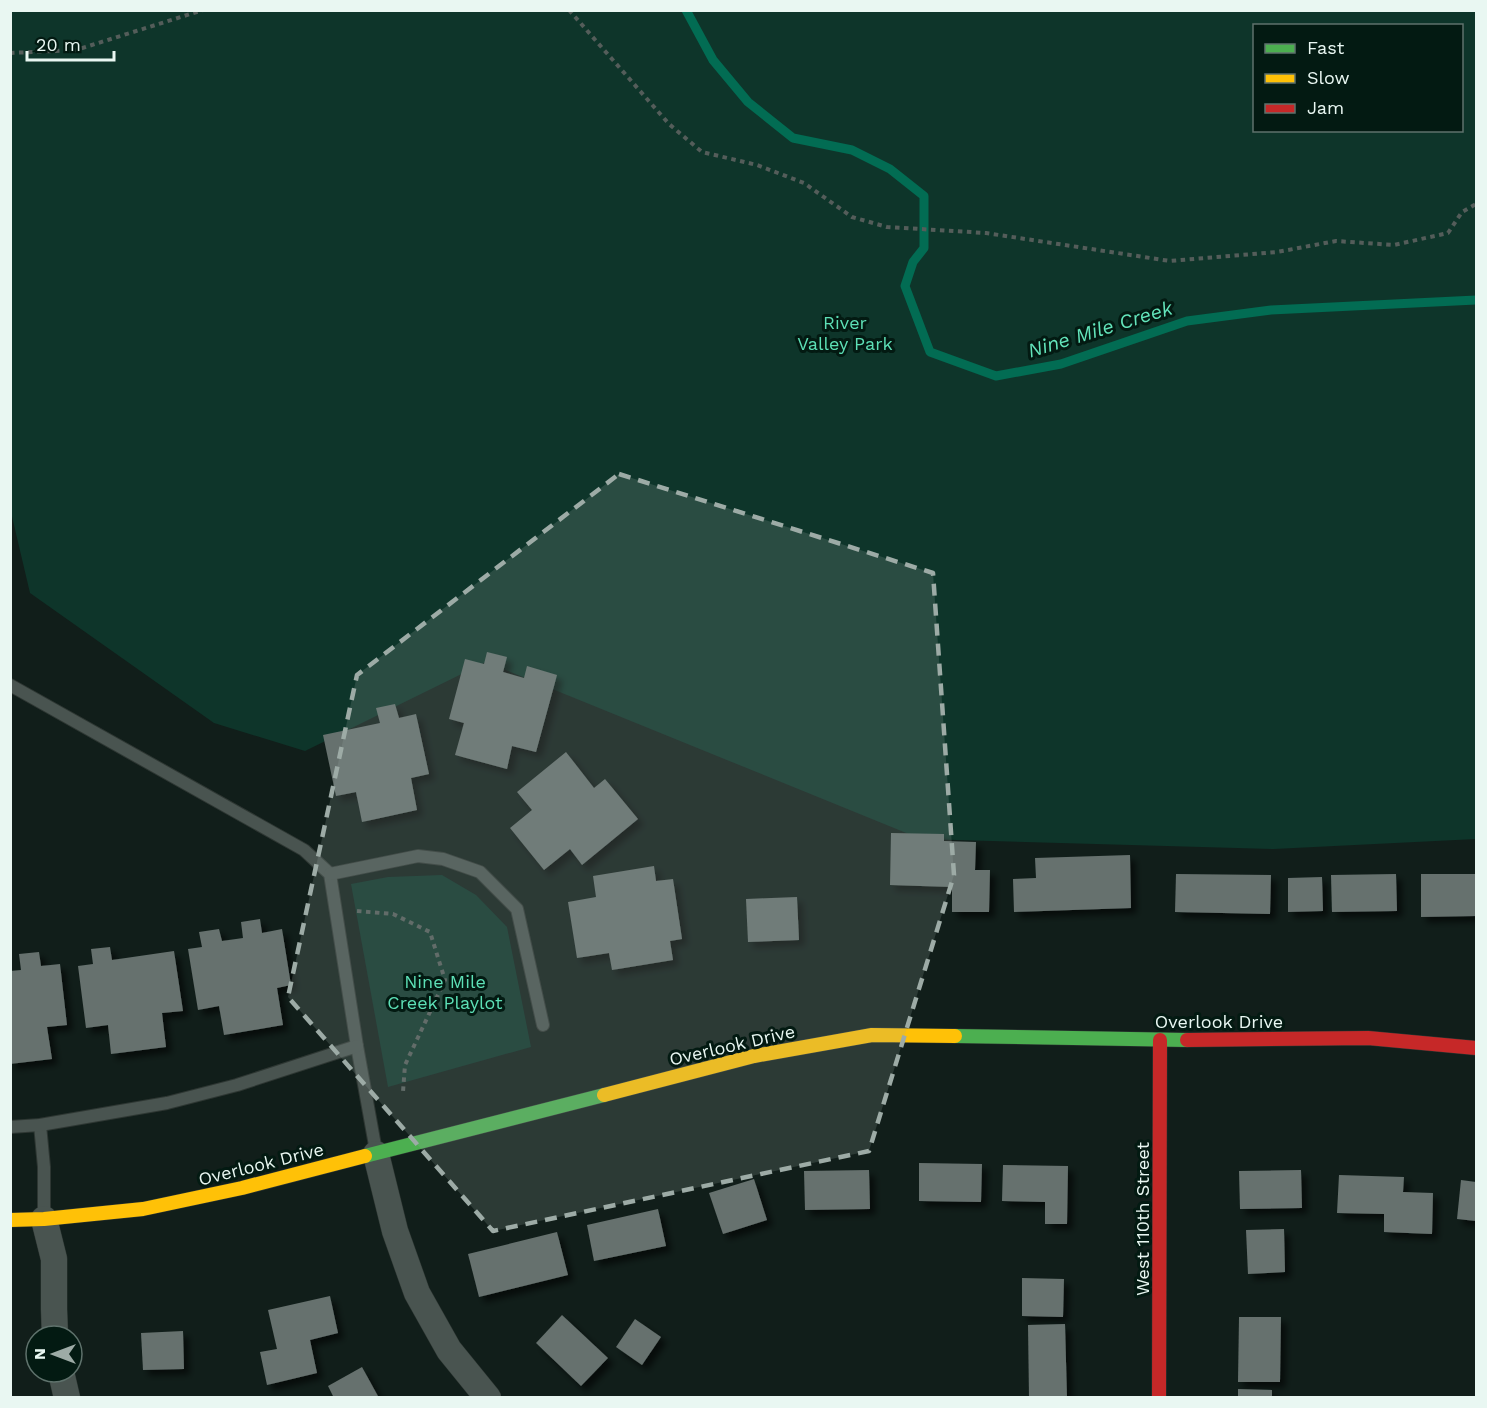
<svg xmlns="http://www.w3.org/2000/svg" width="1487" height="1408" font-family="'Work Sans',sans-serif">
	<defs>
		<filter id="shadow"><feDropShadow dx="5.5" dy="5.5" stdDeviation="3" flood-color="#0009"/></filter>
	</defs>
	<rect width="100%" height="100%" fill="#111e1a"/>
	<g fill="#0e352a" fill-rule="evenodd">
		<path d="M10,11H1476V839L1274,849L921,839L486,662L305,751L214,723L30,593L10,508ZM1254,26H1462V130H1254Z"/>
		<path d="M442,875L476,895L507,927L531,1047L388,1087L351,884L388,877Z"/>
	</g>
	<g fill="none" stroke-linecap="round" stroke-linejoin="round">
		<path stroke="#026c53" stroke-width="9" d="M686,10L713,60L748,102L793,138L852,150L890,169L924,196V248L913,262L905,286L930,352L996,376L1061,364L1187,321L1271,310L1476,300"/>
	</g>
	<g fill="#66716e" filter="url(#shadow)">
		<path d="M487,652L507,657L503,672L524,678L527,666L557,675L536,752L512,746L507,769L455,755L464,723L449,719L465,659L484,664Z"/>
		<path d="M395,704L399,718L416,714L429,774L411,778L417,810L362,822L356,792L336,796L323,735L380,723L376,708Z"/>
		<path d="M566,752L594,788L605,779L638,819L582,865L570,849L544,870L510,828L532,810L517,792Z"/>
		<path d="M891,833L944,834V841L976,842L975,870H990L989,912H952V887L890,885Z"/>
		<path d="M1130,855L1131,908L1014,912L1013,879L1036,878L1035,858Z"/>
		<path d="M654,866L656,881L673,879L682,939L670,941L673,960L612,970L609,953L577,958L568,902L596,897L593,876Z"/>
		<path d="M1176,874L1271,875L1270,914L1175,912Z"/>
		<path d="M1396,874L1397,911L1332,912L1331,875Z"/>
		<path d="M1421,874H1476V916L1421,917Z"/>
		<path d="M1322,877L1323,911L1288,912V878Z"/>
		<path d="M797,897L799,940L748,942L746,899Z"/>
		<path d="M260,919L262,933L282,929L291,985L277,988L283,1025L224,1035L219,1006L198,1010L188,949L202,947L199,932L219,929L222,941L243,938L241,922Z"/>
		<path d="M110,947L112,960L174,951L183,1011L162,1013L166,1047L111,1054L108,1025L86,1028L78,966L93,964L91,949Z"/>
		<path d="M39,952L41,966L60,964L67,1025L47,1027L52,1059L10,1064V971L21,970L19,954Z"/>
		<path d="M919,1163L982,1164L981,1202L919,1201Z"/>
		<path d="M1003,1165L1068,1166L1067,1224H1045V1202L1002,1201Z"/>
		<path d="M869,1170L870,1209L805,1210L804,1171Z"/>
		<path d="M1301,1170L1302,1208L1240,1209L1239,1171Z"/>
		<path d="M1339,1175L1404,1177L1403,1192L1433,1193L1432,1234L1384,1232V1214L1337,1213Z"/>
		<path d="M754,1179L767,1220L723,1234L709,1193Z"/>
		<path d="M1461,1180L1476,1182V1221L1457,1219Z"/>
		<path d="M658,1209L666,1246L594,1261L587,1225Z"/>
		<path d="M1284,1229L1285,1272L1248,1274L1246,1230Z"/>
		<path d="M557,1232L568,1275L479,1297L468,1254Z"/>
		<path d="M1022,1278L1064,1279L1063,1317L1022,1316Z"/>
		<path d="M330,1296L338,1333L310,1340L317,1373L267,1385L260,1352L277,1349L268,1310Z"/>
		<path d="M562,1315L608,1358L581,1386L536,1343Z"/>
		<path d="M1239,1317H1281L1280,1382H1238Z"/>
		<path d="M635,1319L661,1337L642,1365L616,1347Z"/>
		<path d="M1065,1324L1067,1398H1029L1028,1325Z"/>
		<path d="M183,1331L184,1369L143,1370L141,1333Z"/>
		<path d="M362,1367L379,1398H334L328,1386Z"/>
		<path d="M1238,1389L1272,1390V1398H1238Z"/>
	</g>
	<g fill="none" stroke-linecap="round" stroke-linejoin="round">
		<g stroke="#2e3733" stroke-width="14">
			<g id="lane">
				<path d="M10,685L304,850L330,874L357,1046L376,1151"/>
				<path d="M330,874L418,856L443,859L480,872L517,909L543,1025"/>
				<path d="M40,1125L44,1167V1218"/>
				<path d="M10,1127L40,1125L167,1103L237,1085L357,1046"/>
			</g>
		</g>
		<g stroke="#2e3733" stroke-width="27">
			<g id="street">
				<path d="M376,1154L395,1231L417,1293L449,1350L488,1398"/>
				<path d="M44,1219L54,1259V1309L55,1336"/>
				<path d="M61,1372L67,1398"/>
			</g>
		</g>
		<g stroke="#2e3733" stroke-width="15">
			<g id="fast">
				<path d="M955,1036L1187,1040"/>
				<path d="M365,1156L604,1095"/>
			</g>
		</g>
		<g stroke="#2e3733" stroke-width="15">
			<g id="slow">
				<path d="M604,1095L754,1056L872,1035L955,1036"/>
				<path d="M10,1220L44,1219L143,1209L242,1188L365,1156"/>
			</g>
		</g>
		<g stroke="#2e3733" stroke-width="15">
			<g id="jam">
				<path d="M1187,1040L1368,1038L1476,1048"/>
				<path d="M1159,1398L1160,1040"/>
			</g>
		</g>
		<g stroke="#545d5a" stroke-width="4" stroke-dasharray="4.5 4.5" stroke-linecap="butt">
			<path d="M569,10L669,124L702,152L757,165L804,183L852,217L887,227L986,233L1170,261L1277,252L1336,241L1394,245L1448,233L1462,212L1476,204"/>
			<path d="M10,53L76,50L203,10"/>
			<path d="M357,911L393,914L430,932L445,980L405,1065L403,1092"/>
		</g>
		<use href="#lane" stroke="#495450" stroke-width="12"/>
		<use href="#street" stroke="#495450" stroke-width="26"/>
		<use href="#fast" stroke="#4caf50" stroke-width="14"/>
		<use href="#slow" stroke="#ffc107" stroke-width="14"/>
		<use href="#jam" stroke="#c62828" stroke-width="14"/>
	</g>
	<path fill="#9daba6" fill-opacity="0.2" stroke="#9daba6" stroke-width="4.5" stroke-dasharray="12 8" stroke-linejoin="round" d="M619,474L933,573L954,875L869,1151L493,1231L288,997L357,675Z"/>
	<g text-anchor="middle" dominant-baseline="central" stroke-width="6" stroke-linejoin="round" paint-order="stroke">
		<g font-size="18" fill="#5de0b6" stroke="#031a12">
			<text x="845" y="322">River<tspan x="845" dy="21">Valley Park</tspan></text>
			<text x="445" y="981">Nine Mile<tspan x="445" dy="21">Creek Playlot</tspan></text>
		</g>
		<g font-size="18" fill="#e9f7f2" stroke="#031a12">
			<text x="1219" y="1021">Overlook Drive</text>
			<text transform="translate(732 1045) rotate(-13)">Overlook Drive</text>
			<text transform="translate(261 1164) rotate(-14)">Overlook Drive</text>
			<text transform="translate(1142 1219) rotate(-90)">West 110th Street</text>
		</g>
		<g font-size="20" font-style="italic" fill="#63e5bb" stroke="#031a12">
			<text transform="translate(1100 329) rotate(-17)">Nine Mile Creek</text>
		</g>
	</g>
	<rect width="1487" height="1408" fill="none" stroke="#e9f7f2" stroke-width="24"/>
	<rect x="1253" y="24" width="210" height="108" fill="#031a12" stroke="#5f726c" stroke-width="1.5"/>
	<rect x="1265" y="44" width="30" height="9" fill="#4caf50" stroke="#5f726c" stroke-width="1.5"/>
	<text x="1307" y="54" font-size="18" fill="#e9f7f2">Fast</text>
	<rect x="1265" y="74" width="30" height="9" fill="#ffc107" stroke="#5f726c" stroke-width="1.5"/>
	<text x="1307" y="84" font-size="18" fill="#e9f7f2">Slow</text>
	<rect x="1265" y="104" width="30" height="9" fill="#c62828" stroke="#5f726c" stroke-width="1.5"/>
	<text x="1307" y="114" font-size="18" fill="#e9f7f2">Jam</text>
	<g transform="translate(54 1354) rotate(270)"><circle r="28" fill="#031a12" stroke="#5f726c" stroke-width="1.5"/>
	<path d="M0-4.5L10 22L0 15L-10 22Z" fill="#9daba6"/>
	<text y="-9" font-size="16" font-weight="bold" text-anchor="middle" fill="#e9f7f2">N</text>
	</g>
	<path d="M27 51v9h87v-9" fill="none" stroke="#e9f7f2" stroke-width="3"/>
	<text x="36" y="51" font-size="18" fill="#e9f7f2" stroke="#031a12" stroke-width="4.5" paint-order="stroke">20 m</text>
</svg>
